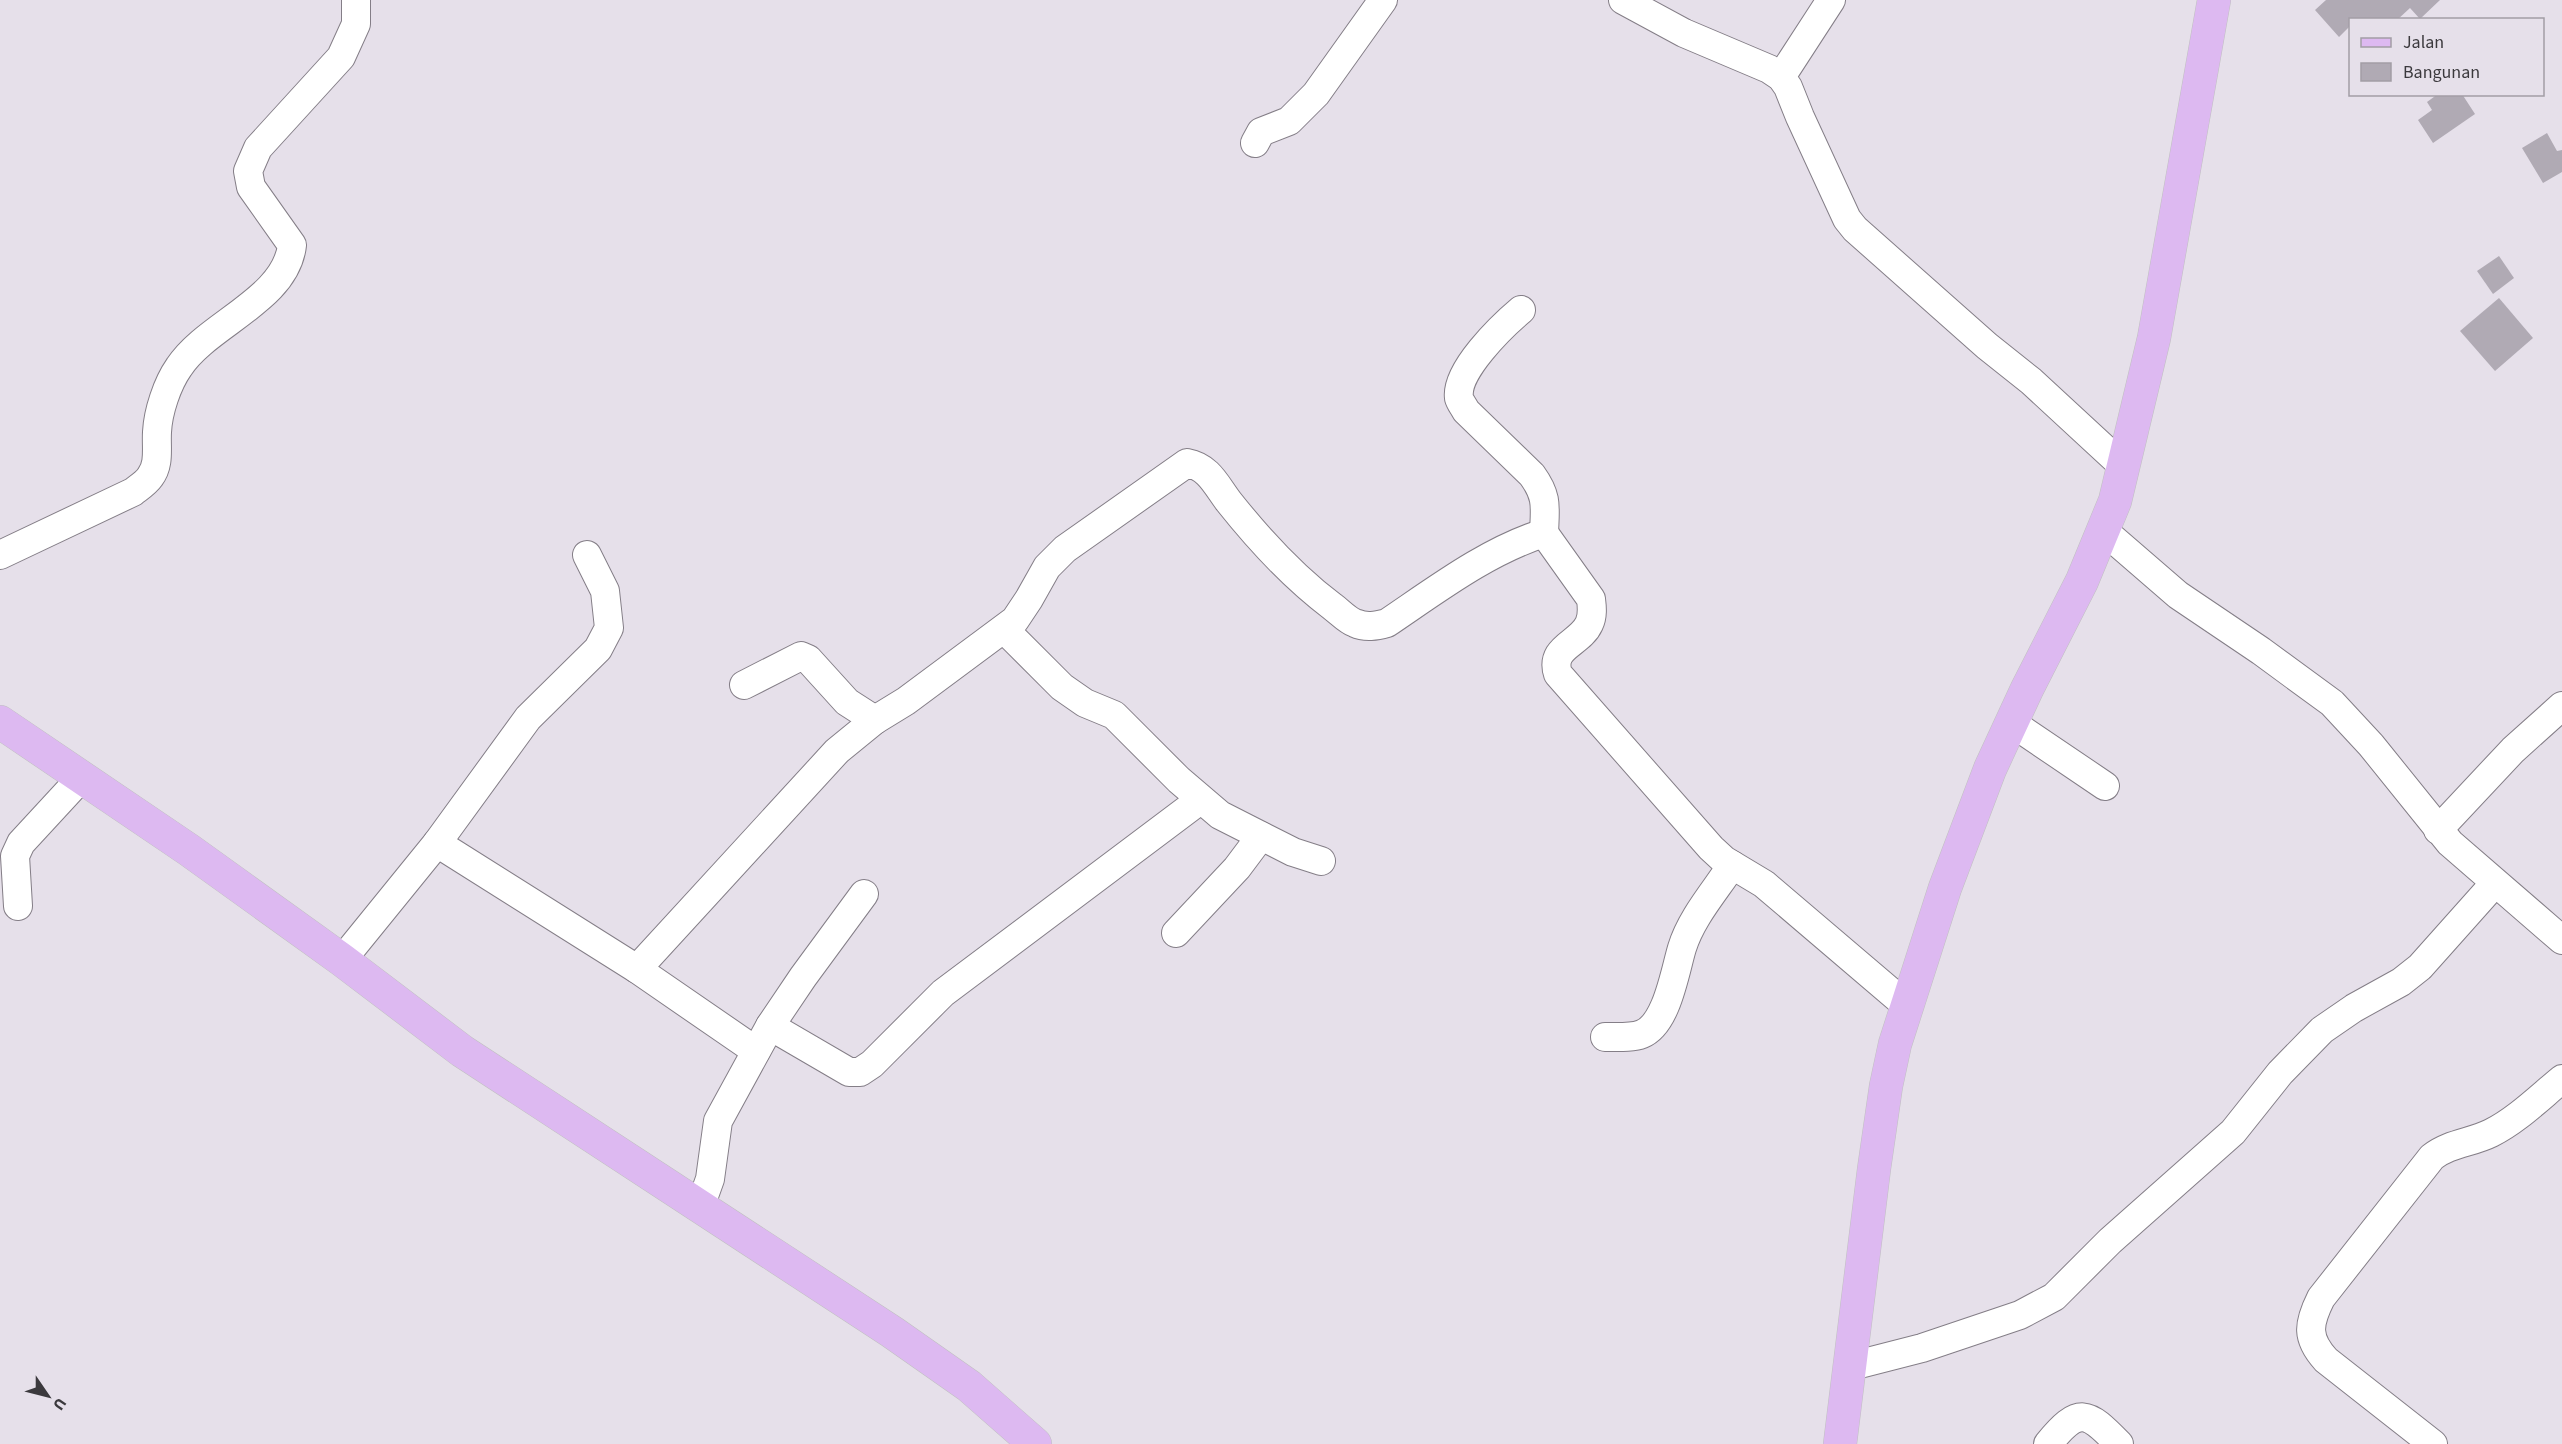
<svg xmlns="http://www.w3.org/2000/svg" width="2562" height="1444" font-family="'Source Sans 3',sans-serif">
	<rect width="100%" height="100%" fill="#e6e0ea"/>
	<g fill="#b0aab4">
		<path d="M2326,0H2440L2420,19L2410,8L2397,20H2350V26L2339,37L2315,10Z"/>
		<path d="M2438,94H2462L2475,114L2433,143L2418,120L2432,110L2427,102Z"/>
		<path d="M2547,133L2557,151L2562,150V172L2543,183L2522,148Z"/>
		<path d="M2499,256L2514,278L2493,294L2477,271Z"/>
		<path d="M2499,298L2533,338L2495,371L2460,331Z"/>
	</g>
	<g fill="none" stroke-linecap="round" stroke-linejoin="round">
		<g stroke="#847e87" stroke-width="30">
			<g id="minor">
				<path d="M1623,0L1684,33L1769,69L1781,77L1788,87L1800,117L1847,219L1855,229L1987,346L2031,381L2123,466"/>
				<path d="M1781,77L1831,0"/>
				<path d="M1255,143L1261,132L1289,121L1316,94L1383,0"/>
				<path d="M1521,310C1502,326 1455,371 1459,398C1460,402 1464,407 1466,411L1532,475C1548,497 1545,507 1544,533"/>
				<path d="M2104,531L2178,595L2261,651L2332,703L2371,745L2450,843L2562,940"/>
				<path d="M0,555L133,492C138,488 146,483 150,477C160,464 156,448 157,432C158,412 167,384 179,367C207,324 286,300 292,245L251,187L248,171L258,148L341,57L356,24V0"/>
				<path d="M1004,629L1062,687L1085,703L1114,715L1179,780L1220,815L1293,852L1321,861"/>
				<path d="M744,685L801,656L808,659L847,702L875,720"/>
				<path d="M2012,723L2105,786"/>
				<path d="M2438,830L2513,750L2562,706"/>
				<path d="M437,843L637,969L756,1051"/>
				<path d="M18,906L15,856L21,843L81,778"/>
				<path d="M1176,933L1237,868L1261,836"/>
				<path d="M342,960L437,843L528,718L598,649L609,628L605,591L587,555"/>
				<path d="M637,969L837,751L875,720L906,701L1015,620L1029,599L1047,567L1065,549L1187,463C1209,467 1216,485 1229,502C1260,541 1293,577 1333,607C1340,612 1347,620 1355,623C1366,628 1376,626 1387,623C1436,590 1487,551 1544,533L1591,599C1592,607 1593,616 1589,624C1580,644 1549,647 1558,674L1711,848L1724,860L1764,884L1906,1005"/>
				<path d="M770,1026L849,1072H860L872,1064L943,993L1200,800"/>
				<path d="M1605,1037C1617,1037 1632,1038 1642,1034C1667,1024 1675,971 1682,948C1691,918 1715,891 1732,865"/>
				<path d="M700,1207L710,1179L718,1121L770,1026L803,977L864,894"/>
				<path d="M1848,1367L1922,1348L2020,1315L2054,1297L2110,1241L2233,1132L2280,1073L2322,1030L2354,1008L2401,982L2420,967L2494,884"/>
				<path d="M2048,1444C2079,1406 2087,1411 2119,1444"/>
				<path d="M2433,1444L2326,1360C2306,1338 2308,1324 2321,1298L2432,1157C2450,1143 2471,1143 2491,1133C2517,1120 2540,1097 2562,1079"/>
			</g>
		</g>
		<g stroke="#c0c0c1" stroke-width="34">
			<g id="major">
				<path d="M0,722L189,850L342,960L462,1051L892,1332L969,1386L1035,1444"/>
				<path d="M1840,1444L1874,1169L1886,1086L1895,1044L1945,888L1990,769L2027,689L2082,581L2115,501L2154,338L2214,0"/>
			</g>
		</g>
		<use href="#minor" stroke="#fff" stroke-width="28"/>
		<use href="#major" stroke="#ddb9f1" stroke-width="33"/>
	</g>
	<rect x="2349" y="18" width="195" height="78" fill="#e6e0ea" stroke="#a29da5" stroke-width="1.5"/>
	<rect x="2361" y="38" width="30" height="9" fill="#ddb9f1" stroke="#a29da5" stroke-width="1.5"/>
	<text x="2403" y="48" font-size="18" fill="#3b393d">Jalan</text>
	<rect x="2361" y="63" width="30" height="18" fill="#b0aab4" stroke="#a29da5" stroke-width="1.5"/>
	<text x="2403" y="78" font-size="18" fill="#3b393d">Bangunan</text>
	<g transform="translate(48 1396) rotate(125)" stroke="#e6e0ea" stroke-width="4.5" paint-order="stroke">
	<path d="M0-4.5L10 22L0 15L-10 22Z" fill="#3b393d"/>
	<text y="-9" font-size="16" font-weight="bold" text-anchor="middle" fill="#3b393d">U</text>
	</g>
</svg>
